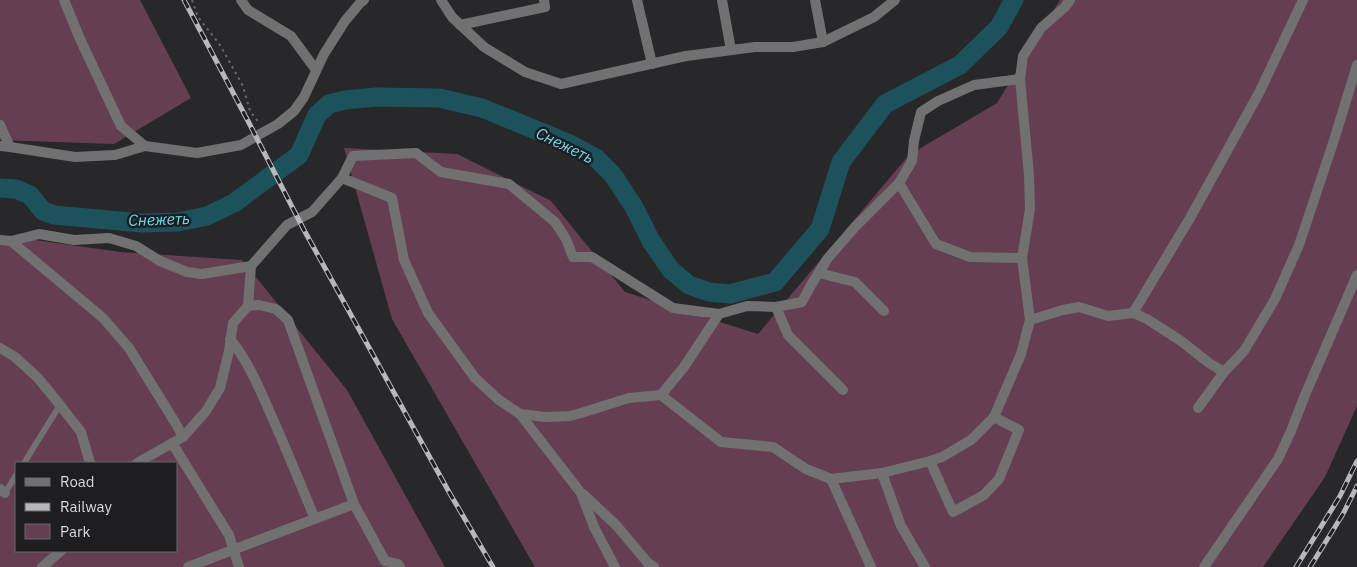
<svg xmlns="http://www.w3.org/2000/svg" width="1357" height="567" font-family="'IBM Plex Sans',sans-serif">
	<rect width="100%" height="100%" fill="#28282b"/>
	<g fill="#663e51" fill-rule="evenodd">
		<path d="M0,0H140L191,98L114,144L0,140Z"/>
		<path d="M1060,0H1357V406L1325,477L1263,567H535L392,319L344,148L457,154L551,201L625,292L758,334L909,155L997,103Z"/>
		<path d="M0,235L120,252L242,260L347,390L445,567H0ZM16,463H176V551H16Z"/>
	</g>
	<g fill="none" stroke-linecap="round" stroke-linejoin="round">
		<path stroke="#1c525c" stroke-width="19" d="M0,188L16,189L30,195L43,211L54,215L142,223L178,222L207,216L234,203L299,155L317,115L329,104L345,100L376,97L439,98L482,108L570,144L596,158L613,175L634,207L651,241L671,270L689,285L709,292L730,294L775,282L820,229L841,162L885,104L960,65L999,27L1014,0"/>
		<path stroke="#68686b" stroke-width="2" stroke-dasharray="2.5 4" stroke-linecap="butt" d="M192,0L198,17L220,45L243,86L250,111L260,124"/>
		<g stroke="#727172" stroke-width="6">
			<path d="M24,463L60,405"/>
			<path d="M5,493L16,475"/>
		</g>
		<g stroke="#727172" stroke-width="10">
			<path d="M64,0L80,39L121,126L145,146"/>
			<path d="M241,0L248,10L291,36L316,70"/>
			<path d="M441,0L452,17L484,47L525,72L561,84L686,56L755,47H793L823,42L874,17L895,0"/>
			<path d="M637,0L652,64"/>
			<path d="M722,0L731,50"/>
			<path d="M815,0L823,42"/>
			<path d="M460,25L545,7L544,0"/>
			<path d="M0,125L10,147"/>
			<path d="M0,146L10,147L75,157L115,155L145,146L197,153L241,145L278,124L294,111L304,97L324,54L345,21L360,3L364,0"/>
			<path d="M342,178L392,198L404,260L428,313L475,378L499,400L520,414L545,417L570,416L581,413L629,398L661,395L721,442L773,447L806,469L831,479L882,473L930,461L942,457L971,440L994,417L1021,354L1030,320L1022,258L1030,209L1029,175L1020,79L1023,56L1041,28L1065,7L1070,0"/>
			<path d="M899,183L936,244L970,257L1022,258"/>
			<path d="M0,240L11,241L39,234L74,240L109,238L136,246L160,261L187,272L202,274L251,266"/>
			<path d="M11,241L103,318L129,348L176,424L183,437"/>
			<path d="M819,273L855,282L884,311"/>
			<path d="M248,306L251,266L287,225L312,212L342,178L353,156L416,153L441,172L509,184L555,222L566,239L573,257H592L673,308L719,314"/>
			<path d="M776,307L788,335L843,390"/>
			<path d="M1133,313L1190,218L1260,91L1303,0"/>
			<path d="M1030,320L1063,310L1079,307L1108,316L1133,313L1147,319L1181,341L1209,363L1224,372"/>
			<path d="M230,339C249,362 260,390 272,417C287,451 301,485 315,519"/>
			<path d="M0,348L15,357L38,378L60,405L81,432L90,463"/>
			<path d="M661,395L684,367L719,314L747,306L776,307L802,302L811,285L828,258L855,227L899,183L912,161L914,141L921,112L938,101L974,85L1020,79"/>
			<path d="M1198,408L1224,372L1244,351L1275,299L1299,245L1335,137L1357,65"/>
			<path d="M520,414L581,493L594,527L615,567"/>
			<path d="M172,443L229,535L239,567"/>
			<path d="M930,461L953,512L984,495L999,479L1019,430L994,417"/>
			<path d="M137,463L183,437L206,411L220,388L229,351L233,323L248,306L259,305L276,309L288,320L354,504L385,561L398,564L400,567"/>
			<path d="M882,473L901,526L925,567"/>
			<path d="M831,479L871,567"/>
			<path d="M0,489L5,493"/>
			<path d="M583,494L616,525L648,563L654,567"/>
			<path d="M42,567L61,551"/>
			<path d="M188,567L354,504"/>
			<path d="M1204,567L1278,459L1291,431L1305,395L1357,275"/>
		</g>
		<g stroke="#b8b8bb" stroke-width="5">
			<g id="rail">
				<path d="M184,0L248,121L304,230L449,492L493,567"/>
				<path d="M1296,567L1340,496L1357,461"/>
				<path d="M1310,567L1343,514L1357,486"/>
			</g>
		</g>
		<use href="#rail" stroke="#1e1e22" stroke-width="3" stroke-dasharray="9" stroke-linecap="butt"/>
	</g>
	<g text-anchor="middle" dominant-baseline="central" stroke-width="5" stroke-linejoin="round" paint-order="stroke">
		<g font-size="16" font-style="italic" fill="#6ed8ed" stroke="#1e1e22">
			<text transform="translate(565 145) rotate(26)">Снежеть</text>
			<text transform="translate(159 219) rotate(-2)">Снежеть</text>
		</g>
	</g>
	<rect x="15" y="462" width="162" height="90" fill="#1e1e22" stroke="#69696c"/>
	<rect x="25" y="478" width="25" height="8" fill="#727172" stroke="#69696c"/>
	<text x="60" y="487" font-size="15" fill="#d9d9dc">Road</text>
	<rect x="25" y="503" width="25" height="8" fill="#b8b8bb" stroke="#69696c"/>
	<text x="60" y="512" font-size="15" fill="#d9d9dc">Railway</text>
	<rect x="25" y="524" width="25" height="15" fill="#663e51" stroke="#69696c"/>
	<text x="60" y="537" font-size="15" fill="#d9d9dc">Park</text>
</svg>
